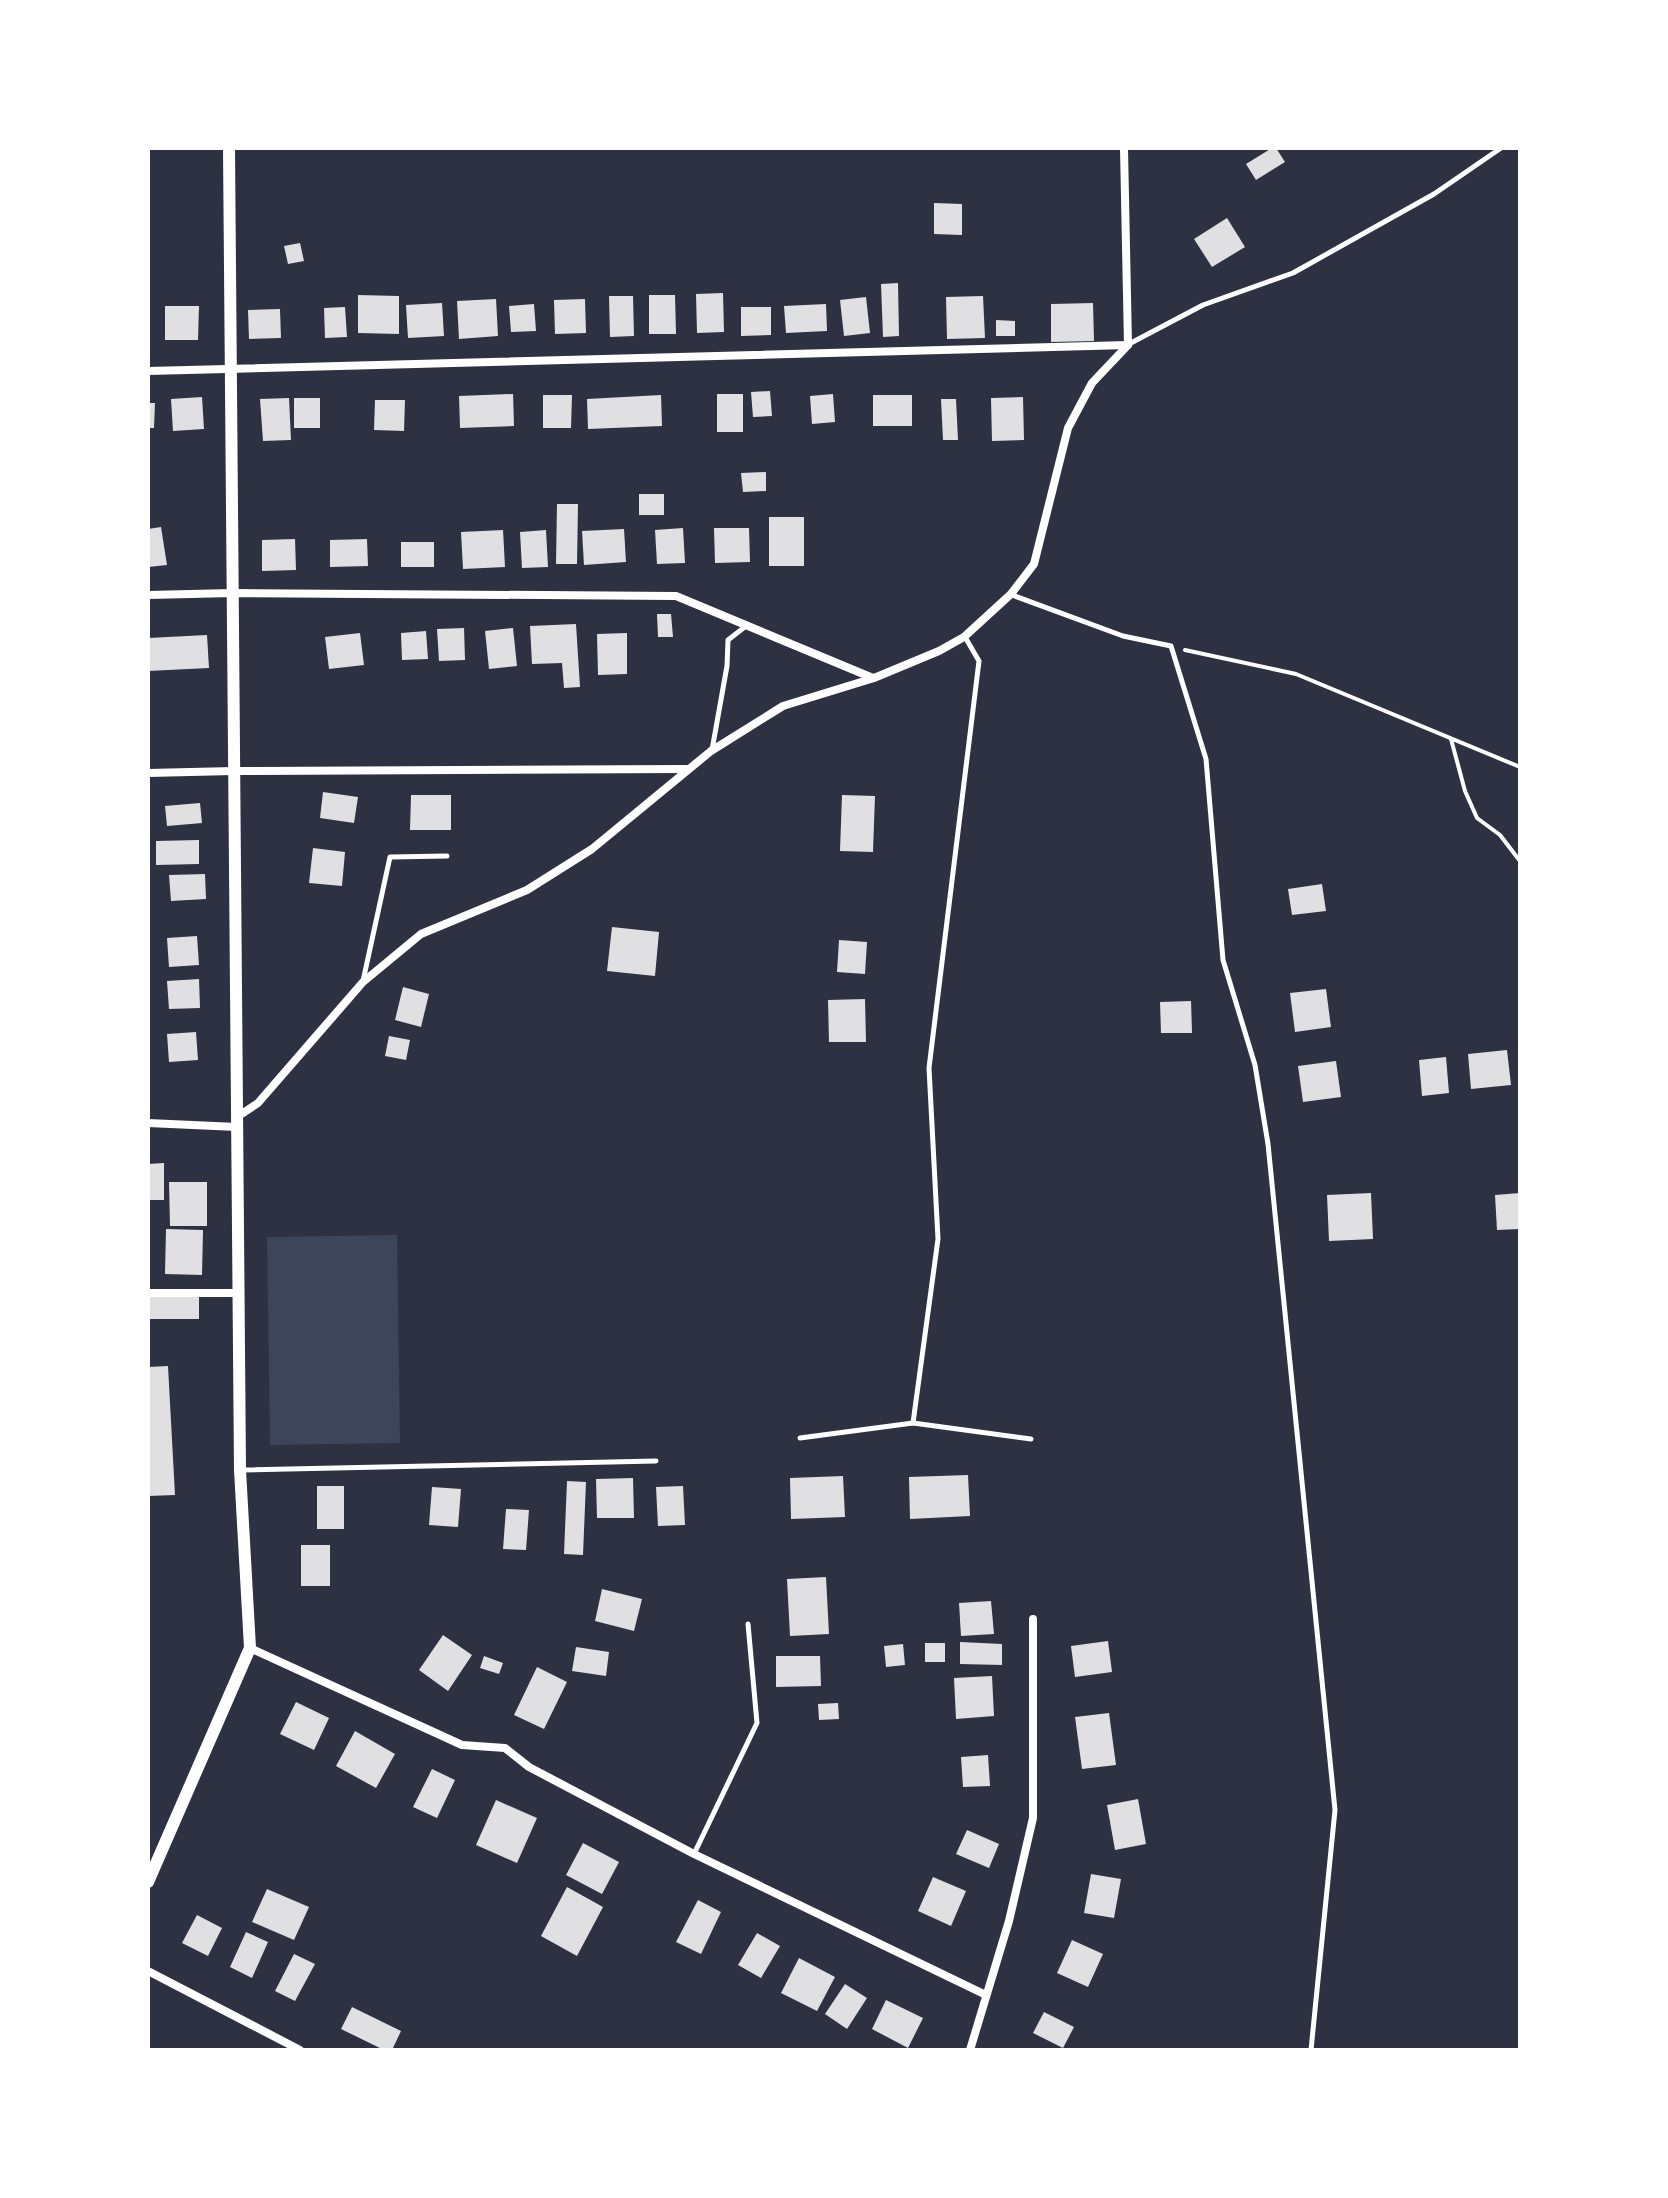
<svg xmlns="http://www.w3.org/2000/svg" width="1668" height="2198" font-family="'Exo 2',sans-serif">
	<rect width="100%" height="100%" fill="#2d3142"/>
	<path fill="#3c4559" d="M397,1235L400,1443L270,1445L267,1237Z"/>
	<g fill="#e0e0e3">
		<path d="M1272,148H1276L1285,162L1256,180L1246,164Z"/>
		<path d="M934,203L962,204V235L934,234Z"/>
		<path d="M1227,218L1245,247L1212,267L1194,239Z"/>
		<path d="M300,243L304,261L288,264L284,246Z"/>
		<path d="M898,283L899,336L883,337L881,284Z"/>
		<path d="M723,293L724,332L697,333L696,294Z"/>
		<path d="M358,295L399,296V334L358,333Z"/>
		<path d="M649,295H675L676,334H649Z"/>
		<path d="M609,296H633L634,336L610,337Z"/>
		<path d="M983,296L985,338L947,339L946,297Z"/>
		<path d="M866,297L870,333L844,336L840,300Z"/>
		<path d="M496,299L498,336L459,339L457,301Z"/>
		<path d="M585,299L586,333L555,334L554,300Z"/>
		<path d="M442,303L444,336L408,338L406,305Z"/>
		<path d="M1093,303L1094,341L1051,342V304Z"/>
		<path d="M534,304L536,331L511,332L509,306Z"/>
		<path d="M826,304L827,331L786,333L784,306Z"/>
		<path d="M165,306H199L198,340H165Z"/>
		<path d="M345,307L347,337L325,338L324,308Z"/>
		<path d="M741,307H771V335L741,336Z"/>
		<path d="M280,309L281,338L249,339L248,310Z"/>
		<path d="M996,320L1015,321V336H996Z"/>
		<path d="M770,391L772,416L753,417L751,392Z"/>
		<path d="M513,394L514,426L460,428L459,396Z"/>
		<rect x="717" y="394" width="26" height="38"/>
		<path d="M833,394L835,422L812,424L810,396Z"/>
		<path d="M543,395H572L571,428H543Z"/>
		<path d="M661,395L662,426L588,429L587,399Z"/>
		<rect x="873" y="395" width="39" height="31"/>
		<path d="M202,397L204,429L173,431L171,399Z"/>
		<path d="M1023,397L1024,440L992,441L991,398Z"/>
		<path d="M289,398L291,440L263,441L260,399Z"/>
		<rect x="294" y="398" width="26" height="30"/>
		<path d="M941,399H956L958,440H943Z"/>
		<path d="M375,400H405L404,431L374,430Z"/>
		<path d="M148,403H155L154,428H148Z"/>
		<path d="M766,472V491L743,492L741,473Z"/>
		<rect x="639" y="494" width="25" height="21"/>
		<path d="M557,504H578L577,564H556Z"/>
		<rect x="769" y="517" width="35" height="49"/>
		<path d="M161,527L167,565L148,567V529Z"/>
		<path d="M683,528L685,563L657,564L655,530Z"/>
		<path d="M714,528H749L750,562L715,563Z"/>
		<path d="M624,529L626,562L584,565L582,531Z"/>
		<path d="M503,530L505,567L463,569L461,532Z"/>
		<path d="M546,530L548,567L522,568L520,532Z"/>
		<path d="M295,539L296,570L262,571V540Z"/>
		<path d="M367,539L368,566L330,567V540Z"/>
		<rect x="401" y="542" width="33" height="25"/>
		<path d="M657,614H671L673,637H658Z"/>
		<path d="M576,624L580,687L564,688L562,663L532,664L530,626Z"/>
		<path d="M464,628L465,660L439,661L437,629Z"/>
		<path d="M513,628L517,666L489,669L485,631Z"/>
		<path d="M426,631L428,659L402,660L401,633Z"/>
		<path d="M360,633L364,665L329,669L325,637Z"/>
		<path d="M627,633V674L598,675L597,634Z"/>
		<path d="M207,635L209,668L148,671V638Z"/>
		<path d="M323,792L358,797L354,823L320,818Z"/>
		<path d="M411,795H451V830H410Z"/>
		<path d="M842,795L875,796L873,852L840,851Z"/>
		<path d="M200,803L202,823L167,826L165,806Z"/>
		<path d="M199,840V864L156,865V841Z"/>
		<path d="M313,848L345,852L342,886L309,883Z"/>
		<path d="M205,874L206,899L171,901L169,875Z"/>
		<path d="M1322,884L1326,911L1292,915L1288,889Z"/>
		<path d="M612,927L659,932L655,976L607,971Z"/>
		<path d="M197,936L199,965L169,967L167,938Z"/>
		<path d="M839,940L867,942L865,974L837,972Z"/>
		<path d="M199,979L200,1008L169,1009L167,981Z"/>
		<path d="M403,987L429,994L421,1027L395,1020Z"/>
		<path d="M1326,989L1331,1027L1295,1032L1290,993Z"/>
		<path d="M865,999L866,1042H829L828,1000Z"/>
		<path d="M1191,1001L1192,1033H1161L1160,1002Z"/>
		<path d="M196,1032L198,1060L169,1062L167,1034Z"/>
		<path d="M389,1036L410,1040L406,1060L385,1056Z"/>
		<path d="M1507,1050L1511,1085L1471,1089L1468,1054Z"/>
		<path d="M1446,1057L1449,1093L1422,1096L1419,1060Z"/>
		<path d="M1336,1061L1341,1097L1303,1102L1298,1066Z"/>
		<path d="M164,1163V1200H148V1164Z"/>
		<path d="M169,1182H207V1226H170Z"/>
		<path d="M1371,1193L1373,1239L1329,1241L1327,1195Z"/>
		<path d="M1520,1193V1229L1497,1230L1495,1195Z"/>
		<path d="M166,1229L203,1230L202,1275L165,1274Z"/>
		<rect x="148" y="1294" width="51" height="25"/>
		<path d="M168,1366L175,1495L148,1496V1367Z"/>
		<path d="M968,1475L970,1516L910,1519L909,1477Z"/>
		<path d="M843,1476L845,1517L791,1519L790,1478Z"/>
		<path d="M633,1478L634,1518H597L596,1479Z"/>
		<path d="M567,1481L586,1482L583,1555L564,1554Z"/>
		<rect x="317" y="1486" width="27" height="43"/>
		<path d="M683,1486L685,1525L658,1526L656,1487Z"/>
		<path d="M432,1487L461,1489L458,1527L429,1525Z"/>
		<path d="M506,1509L529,1510L526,1550L503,1549Z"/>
		<rect x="301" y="1545" width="29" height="41"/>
		<path d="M826,1577L829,1634L790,1636L787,1579Z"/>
		<path d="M602,1589L642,1599L634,1631L595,1621Z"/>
		<path d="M991,1601L994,1634L961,1636L959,1603Z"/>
		<path d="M443,1635L472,1655L448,1691L419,1670Z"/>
		<path d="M1108,1641L1112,1672L1075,1677L1071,1646Z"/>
		<path d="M960,1642L1002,1644V1665L960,1664Z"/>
		<rect x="925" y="1643" width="20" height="19"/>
		<path d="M903,1644L905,1665L886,1667L884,1646Z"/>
		<path d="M576,1647L609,1652L606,1676L572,1671Z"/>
		<path d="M484,1656L503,1663L499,1674L480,1668Z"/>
		<path d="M776,1656H820L821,1686L776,1687Z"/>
		<path d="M537,1667L567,1682L544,1729L514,1715Z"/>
		<path d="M992,1676L994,1716L956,1719L954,1678Z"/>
		<path d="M296,1702L329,1718L314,1750L280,1734Z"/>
		<path d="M838,1703L839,1719L819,1720L818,1704Z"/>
		<path d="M1109,1713L1116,1765L1082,1769L1075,1717Z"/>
		<path d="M355,1731L395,1754L376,1788L336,1766Z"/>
		<path d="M988,1755L990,1786L963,1787L961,1757Z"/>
		<path d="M432,1769L455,1780L437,1818L413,1807Z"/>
		<path d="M1138,1799L1146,1844L1115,1850L1107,1805Z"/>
		<path d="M496,1800L537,1818L517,1863L476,1845Z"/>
		<path d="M967,1830L999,1844L989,1868L956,1854Z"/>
		<path d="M583,1843L619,1862L602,1894L566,1875Z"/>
		<path d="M1091,1874L1121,1879L1114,1918L1084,1913Z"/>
		<path d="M933,1877L966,1891L951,1926L918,1911Z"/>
		<path d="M567,1887L603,1907L577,1956L541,1936Z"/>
		<path d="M267,1889L309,1907L294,1940L252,1922Z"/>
		<path d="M698,1900L721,1912L701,1954L676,1942Z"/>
		<path d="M197,1915L222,1928L208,1956L182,1943Z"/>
		<path d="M246,1932L268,1942L252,1978L230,1967Z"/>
		<path d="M757,1933L780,1946L761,1978L738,1965Z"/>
		<path d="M1072,1940L1103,1954L1088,1987L1057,1973Z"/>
		<path d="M294,1954L315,1964L295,2001L275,1991Z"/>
		<path d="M799,1958L835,1977L817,2011L781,1993Z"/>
		<path d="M845,1984L867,1998L847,2029L825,2014Z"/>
		<path d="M886,2000L923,2018L908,2048L872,2029Z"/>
		<path d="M352,2007L401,2031L392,2050H384L341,2029Z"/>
		<path d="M1044,2012L1074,2027L1063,2048L1033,2033Z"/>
	</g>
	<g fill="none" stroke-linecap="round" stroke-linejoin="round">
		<g stroke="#fff" stroke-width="4">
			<path d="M1185,650L1296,674L1520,767"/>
			<path d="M1451,739L1465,791L1477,818L1500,835L1520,861"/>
		</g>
		<g stroke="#fff" stroke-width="5">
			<path d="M1129,344L1203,305L1293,273L1434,194L1501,148"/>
			<path d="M1012,595L1123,636L1171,646L1206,759L1223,960L1255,1065L1268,1144L1335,1810L1311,2050"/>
			<path d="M712,750L727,666L728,640L746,626"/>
			<path d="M363,981L390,857L447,856"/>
			<path d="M913,1423L1031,1439"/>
			<path d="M800,1438L913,1423L938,1239L929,1068L979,661L965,637"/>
			<path d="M241,1470L656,1461"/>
			<path d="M694,1854L757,1723L748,1624"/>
		</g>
		<g stroke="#fff" stroke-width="8">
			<path d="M148,371L1128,345"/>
			<path d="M148,595L233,593L676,596L873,678"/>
			<path d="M148,773L233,771L686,769"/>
			<path d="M237,1117L258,1103L363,982L421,934L527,890L592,849L711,751L783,706L874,678L939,651L964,637L1011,594L1034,564L1068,428L1092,383L1128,345L1124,148"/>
			<path d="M148,1123L237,1127"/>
			<path d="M148,1293H239"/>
			<path d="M250,1648L462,1745L505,1748L529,1767L694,1854L986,1995"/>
			<path d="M148,1971L300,2050"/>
			<path d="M970,2050L1009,1921L1033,1818V1619"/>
		</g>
		<path stroke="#fff" stroke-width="12" d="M148,1882L250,1648L240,1470L229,148"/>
	</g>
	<rect width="1668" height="2198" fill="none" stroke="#ffffff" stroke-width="300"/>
</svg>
